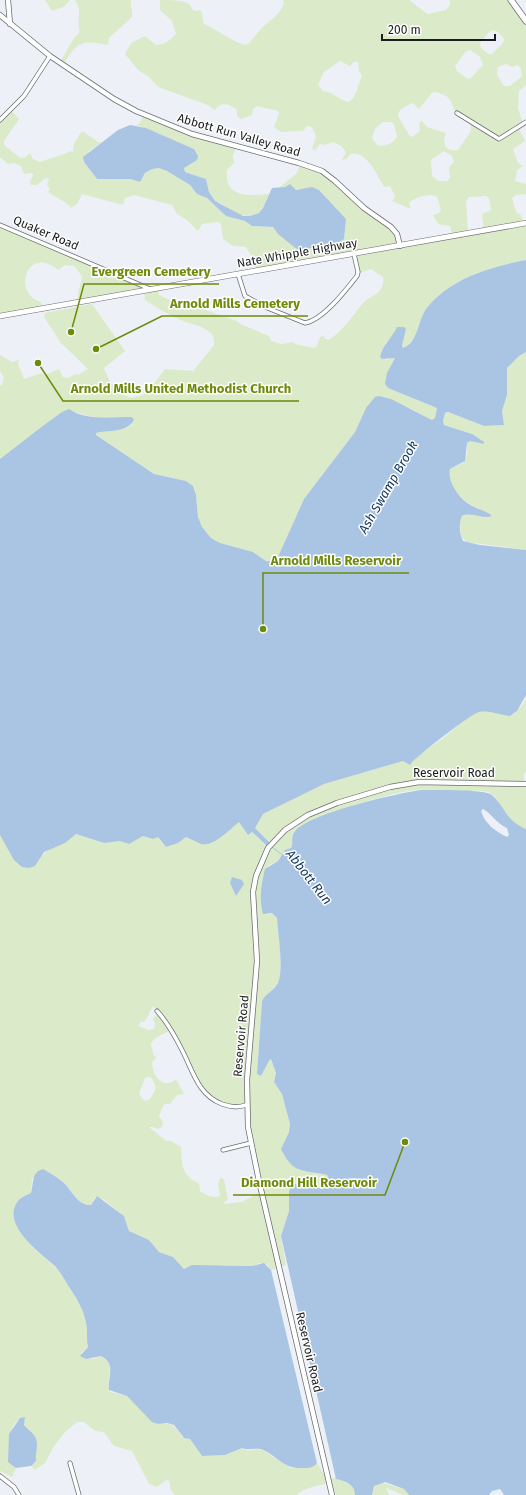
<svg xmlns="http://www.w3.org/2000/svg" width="526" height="1495" font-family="'Fira Sans',sans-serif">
	<rect width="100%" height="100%" fill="#edf1f7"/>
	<g fill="#dbeac8" fill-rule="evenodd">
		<path d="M45,0H70L64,7L52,11Z"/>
		<path d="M75,0H131C130,5 133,11 132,16C131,19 113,34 109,38L108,45C83,40 77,41 64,64L60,62L74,38L80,32C76,20 83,12 75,0Z"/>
		<path d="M160,0C168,0 185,0 189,4C192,7 191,9 195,11L201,10L204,24C219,30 231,42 246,45C253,40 256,34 261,29C269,20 281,15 284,3L283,0H409L428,14L446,10L450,5V0H508L526,21V85L519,91L518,108L523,124L520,126V131L525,141L513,149L518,163L523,166L517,170L515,181L526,184V194L516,195L512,198L516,212L521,215L523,223H526V260C490,267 450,278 426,309C418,320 418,342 403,348L402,345L397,327L392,337L385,343L386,360L395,357L391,366L399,392L437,408L435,419L432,420L408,407L366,408L355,432L304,499L277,559L274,562L266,561L253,552L220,543L211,538L202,527L198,517L196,495L193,486L186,481L154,474L96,435V433C108,430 121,432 132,425L133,418L107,419L89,416L71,411L40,428L0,459V386L2,385L4,377L0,372V355L12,362L19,360L18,364L24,379L42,373L44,375L59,369L63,377L68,378L76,374L78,375L88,369L61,343L44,317L45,313L92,304L125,351L104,368L110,382L119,393L132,398L146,394L165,369L193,371L214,345C214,341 214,336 211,333C203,326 195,325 186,322C171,317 158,308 145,300L144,291L78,301C77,291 81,286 82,276L74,266L65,265L58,270C26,244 12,294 41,302L42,307L0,315V224L128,277L149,288L158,287L159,295L185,307L200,308L237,321L240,324L269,336L271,341L282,344L293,342L295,344L314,348L317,346L320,337L323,336L327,340C339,337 356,311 364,302C369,297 377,295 381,289C383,285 384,281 383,277L371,269L359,273L353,253L256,269L254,260L246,247L233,246L223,239L221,224L218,222L202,224L198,231L187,220L177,214L172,205L134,195L125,198L123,205L82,194L77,204L71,208C67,201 55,198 48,192L50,189L47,185L49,178L44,179L37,185H31L30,182L33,175L32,173L24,174L21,166L14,163L8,164L0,157V118L10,109L19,119L4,141V145L20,158L26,157L30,153L33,159L40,162C51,158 60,156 71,151L73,152L74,144L81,132H84L98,142H102L88,152L84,162L97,179H130L140,182L145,173L152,169L159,168L167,171L190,185L197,194L207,198L226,216L245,221L252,226L273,227L278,234L304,250L344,238L346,219L319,190L301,189L296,190L293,188L280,187L297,173L300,163L321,170L350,196L393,229L399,244L452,235L450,226L438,224L433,215L439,213L441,210L437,197C430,192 415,198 409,203L411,209L392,201L395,196L390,186L384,187C378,176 366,150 351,154L346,159L342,160L346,152L341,146L333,142L325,145L320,144L315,150L312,149L316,136L312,127L307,126L303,131L281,132L274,127L279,114L278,111L257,106L253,109L252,115L241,119L237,116V110C229,103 221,102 215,110L208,105L158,87L149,77L138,70L125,54L131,43L145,36L156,45C166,44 169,41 176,34L172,21L160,10ZM493,30L498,32L504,39L503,43L492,54H488L481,48L480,43L489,32ZM470,50L480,57L483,65L471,78L468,79L457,71L455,66L466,51ZM340,61L350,66L354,62H358L359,71L362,76C357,86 358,95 349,102C339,100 334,92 323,91L318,85L324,72ZM506,64L512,67L518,65L521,69L522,76L510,86H504L497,75L498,67ZM435,92C450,96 449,97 455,111L470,118L471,131L458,150C447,153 441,144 446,133L427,127L422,121L419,123L420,131L412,137L409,135L398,116C398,109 407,105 413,103L419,109L432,93ZM383,122H391L394,124L397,137C392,144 385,147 377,145L372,138L375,129ZM444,151L452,156L454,162L449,167L450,178L447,181H438L432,176L431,160ZM486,196L489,198L491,210L482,214L484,230L468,232L466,201L469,197Z"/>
		<path d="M143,114L162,122L236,146L233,156L234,163L227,170C224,198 249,196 269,194L263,208L259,213L250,216L239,215L222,204L215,201L209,192L206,179L185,172L184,168L194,149L146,128L136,125L140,123Z"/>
		<path d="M526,352V550L467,542L461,537L460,519L462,516L474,513L486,517L488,513C472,506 444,492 450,469L463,463L467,454V443L470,441L484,444L472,434L444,425L443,421L445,413H450L484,426L504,425L502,411L507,395V368L519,356Z"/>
		<path d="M526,695V771L524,775V783L526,784V829C520,827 512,823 508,818C502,810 498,795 488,792C477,789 465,792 454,791C439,791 424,789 409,791C387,794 308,817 294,831C290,836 294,843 291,849L285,850L278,861L268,866L267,915L272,913L277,918C278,936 284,967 278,983C274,991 265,994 262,1001L257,1074L261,1076L269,1061L271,1059L276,1073L274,1082L282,1094L290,1124L289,1132L281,1149C292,1171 300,1170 323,1174L327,1175L329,1180L327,1186L323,1189L300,1183L289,1192V1211L281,1236L286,1265L271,1270L268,1265L260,1263L252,1266L224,1265L184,1269L173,1257L159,1252L149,1240L129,1231L124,1216L103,1199L95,1197L91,1205C79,1206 72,1192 65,1184C59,1178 50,1173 43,1169L32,1179L31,1193C27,1195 21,1197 18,1201C0,1224 40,1253 55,1267C60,1272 65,1280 69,1287C76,1297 84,1310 86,1323C88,1331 86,1339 88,1347L81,1353L92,1359L101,1356C118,1365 104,1380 110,1392L127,1396L158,1424C172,1422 175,1426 182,1437L190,1439L202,1456L225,1455L242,1448L248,1451L257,1449L264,1451L291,1468H308L317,1463L329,1483C319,1486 304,1487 297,1495H175L171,1490L169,1481L166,1480L157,1487L149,1484L132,1451L114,1446L104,1432L95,1431L84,1422H77L66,1431L54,1446L45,1463L35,1470L31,1466L36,1461C35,1452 39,1443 34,1435C31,1431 27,1429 24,1425L25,1417C5,1423 11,1446 8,1461L16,1468L12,1477L0,1471V835L35,866C46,845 59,847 76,834L104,843L120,841L129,844L143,836L153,839L158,837L163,844L170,846L186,837L202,844L225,833L239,821L248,835L252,832L266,846L265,837L258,834L255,828L263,814L324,784L403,761L410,765C418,753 430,748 441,740C452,732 464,717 477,712C489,708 501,718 514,714L524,703ZM153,1006L159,1012L153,1019L155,1024L154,1029L148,1030L139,1026L140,1022H144C148,1018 149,1012 153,1006ZM172,1030C188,1061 203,1111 246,1106L261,1194L255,1195L242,1202L223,1204L228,1199L224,1179L220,1178L218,1184L220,1196C214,1199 205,1195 200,1191L199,1183C181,1176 182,1164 181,1147L171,1141H166L149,1127H152L158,1129L162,1127L163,1122L159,1116L164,1104H170L177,1095L184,1094L176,1079C163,1091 152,1075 152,1062L157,1057L154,1056C153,1052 152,1049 151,1046C150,1038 166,1033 172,1030ZM148,1077L152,1078L156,1088L150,1099L145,1101L139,1094L145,1078Z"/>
		<path d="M336,1477C344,1483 355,1483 355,1495H336L331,1479Z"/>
		<path d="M381,1482L404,1489L409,1495H403L386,1488L389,1495H372L374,1486Z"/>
	</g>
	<g fill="#aac5e4" fill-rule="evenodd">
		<path d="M130,125L146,128L194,149L198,156L197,160L184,168L185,172L206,179L209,192L215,201L243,216H250L259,213L263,208L272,188L285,187L290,184L296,190L312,187L319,190L346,219L344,239L338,244L298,250L278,234L273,227L252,226L245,221L226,216L207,198L197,194L190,185L167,171L159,168L152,169L145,173L140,182L130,179H97L84,162L83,157L118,130Z"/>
		<path d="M526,260V352L519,356L507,368V395L502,411L504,425L484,426L448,412L445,413L443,421L444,425L472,434L484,442V444L470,441L467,443L465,461L450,469C447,481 459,498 469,504C476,509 485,510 492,516C483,520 473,511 462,516C459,522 459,534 463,541L480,545L526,550V695L517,711L510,716C500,715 489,710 479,712C472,713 414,758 410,765L403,761L324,784L263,814L255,828L270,843L267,846L252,832L248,835L239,822C230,829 214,847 201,844C196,842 191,839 186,837L178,843L166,847L158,837L153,839L143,836L129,844L120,841L104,843L76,834L65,843L44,852L35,866L29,868L22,867L14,860L0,835V459L40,428L62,412L69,409C87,421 111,417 132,417L134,420C127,433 108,430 96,433V435L154,474L186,481L193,486L196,495L198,517L202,527L211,538L220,543L253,552L266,561L274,562L277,559L304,499L355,432L366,408L375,397L379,396L391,399L432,420L435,418L437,408L388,388L385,384L387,373L395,358L382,359L380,357C383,344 392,338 397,327H404L406,329L402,345L403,348C418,343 418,320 426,309C450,278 490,267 526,260Z"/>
		<path d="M422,790C435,790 486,789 492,795C507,809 504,819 526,829V1495H504L500,1489L492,1491L489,1495H409L404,1489L385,1482L374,1486L372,1495H355C355,1485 346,1481 336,1479L281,1236L289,1211V1192L291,1185L300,1183L323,1189L327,1186L329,1180L327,1175L323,1174C300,1170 292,1172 281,1149L289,1132L290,1124L282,1094L274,1082L276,1073L271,1059L269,1061L261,1076L257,1074L262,1001C265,994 274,991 278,983C284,967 278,936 277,918L272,913L263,914C259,899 261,885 265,869L278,861L285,850L291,848C294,843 290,836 295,831C311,813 397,793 422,790ZM483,809C492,814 497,824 507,828L509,835L507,837C495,831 485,824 481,811Z"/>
		<path d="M232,877L242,880L244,884L236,896L230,883Z"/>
		<path d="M43,1169C50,1173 59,1178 65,1184C72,1192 79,1206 91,1205L97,1196L124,1216L129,1231L149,1240L159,1252L173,1257L184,1269L192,1265L252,1266L264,1263L271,1270L317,1463C313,1468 309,1468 303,1468C283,1469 279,1457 263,1450C256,1447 249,1451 242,1448L225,1455L202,1456L190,1439L184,1438L174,1425L167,1423L158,1424L152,1422L127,1396L109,1390C107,1378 117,1364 101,1356L86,1359L80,1356L88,1347C86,1339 88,1331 86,1323C84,1310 76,1297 69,1287C65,1280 60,1272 55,1266C40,1253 0,1224 18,1201C21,1197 27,1195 31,1193C34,1184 31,1172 43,1169Z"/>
		<path d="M25,1417L24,1425C27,1429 31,1431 34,1435C40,1443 35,1451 36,1461L31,1466L16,1468L8,1462L9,1434L20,1418Z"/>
	</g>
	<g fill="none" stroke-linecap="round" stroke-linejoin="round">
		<path stroke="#aac5e4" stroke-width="1" d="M272,847L281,854"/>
		<g stroke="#696d72" stroke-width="5">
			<g id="minor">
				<path d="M457,113L499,139L526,122"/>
				<path d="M0,120L24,96L50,56"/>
				<path d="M0,225L150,289"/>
				<path d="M238,274L245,296L265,307L305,323C323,320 346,290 357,276L358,272L354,254"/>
				<path d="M157,1011C168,1023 175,1036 182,1050C193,1071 198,1095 222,1104C231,1107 237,1108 246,1105"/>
				<path d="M223,1150L251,1143"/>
				<path d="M70,1463L79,1495"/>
				<path d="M0,1476L14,1487L19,1495"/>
			</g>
		</g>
		<g stroke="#696d72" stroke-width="6">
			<g id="tertiary">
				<path d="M8,0L10,24"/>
				<path d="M0,15L50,56L114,99L136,111L192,134L299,163L322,171L335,181L364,208L391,227L397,234L400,246"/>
				<path d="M332,1495L259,1181L248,1127L247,1080L257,961L253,892L256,876L268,848L285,830L308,815L337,803L390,787L419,782L526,784"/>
			</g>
		</g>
		<g stroke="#696d72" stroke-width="6">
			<path id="secondary" d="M0,316L526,223"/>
		</g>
		<g stroke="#696d72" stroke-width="7">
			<path id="primary" d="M511,0L526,21"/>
		</g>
		<use href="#minor" stroke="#fff" stroke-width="3.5"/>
		<use href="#tertiary" stroke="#fff" stroke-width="4.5"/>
		<use href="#secondary" stroke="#fff" stroke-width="5"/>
		<use href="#primary" stroke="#fff" stroke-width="5.5"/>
	</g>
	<g text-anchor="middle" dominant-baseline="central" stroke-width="3" stroke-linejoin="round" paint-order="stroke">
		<g font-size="12" fill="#1a1c1d" stroke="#fefefe">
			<text transform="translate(239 135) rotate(16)">Abbott Run Valley Road</text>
			<text transform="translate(46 233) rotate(23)">Quaker Road</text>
			<text transform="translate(297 253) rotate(-10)">Nate Whipple Highway</text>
			<text x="454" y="773">Reservoir Road</text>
			<text transform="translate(241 1036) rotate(-85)">Reservoir Road</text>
			<text transform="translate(309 1352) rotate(77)">Reservoir Road</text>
		</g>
		<g font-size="13" font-style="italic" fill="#123961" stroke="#fefefe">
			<text transform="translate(388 487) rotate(-60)">Ash Swamp Brook</text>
			<text transform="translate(309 877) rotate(52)">Abbott Run</text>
		</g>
	</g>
	<path fill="none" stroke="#6d8b09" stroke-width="1.5" d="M71 332L84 284H219M96 349L162 316H308M38 363L63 401H299M263 629L263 573H409M405 1142L385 1195H233"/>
	<g fill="#6d8b09" stroke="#fefefe" stroke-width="1.5">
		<circle cx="71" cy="332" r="4"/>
		<circle cx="96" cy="349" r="4"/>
		<circle cx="38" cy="363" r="4"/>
		<circle cx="263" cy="629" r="4"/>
		<circle cx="405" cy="1142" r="4"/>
	</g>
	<g font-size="13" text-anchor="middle" font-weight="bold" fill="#6d8b09" stroke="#fefefe" stroke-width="3" stroke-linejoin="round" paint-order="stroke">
		<text x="151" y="276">Evergreen Cemetery</text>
		<text x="235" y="308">Arnold Mills Cemetery</text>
		<text x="181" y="393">Arnold Mills United Methodist Church</text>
		<text x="336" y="565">Arnold Mills Reservoir</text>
		<text x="309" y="1187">Diamond Hill Reservoir</text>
	</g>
	<path d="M382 34v6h113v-6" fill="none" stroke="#1a1c1d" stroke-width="2"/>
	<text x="388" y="34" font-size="12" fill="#1a1c1d" stroke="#fefefe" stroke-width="3" paint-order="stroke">200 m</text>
</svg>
